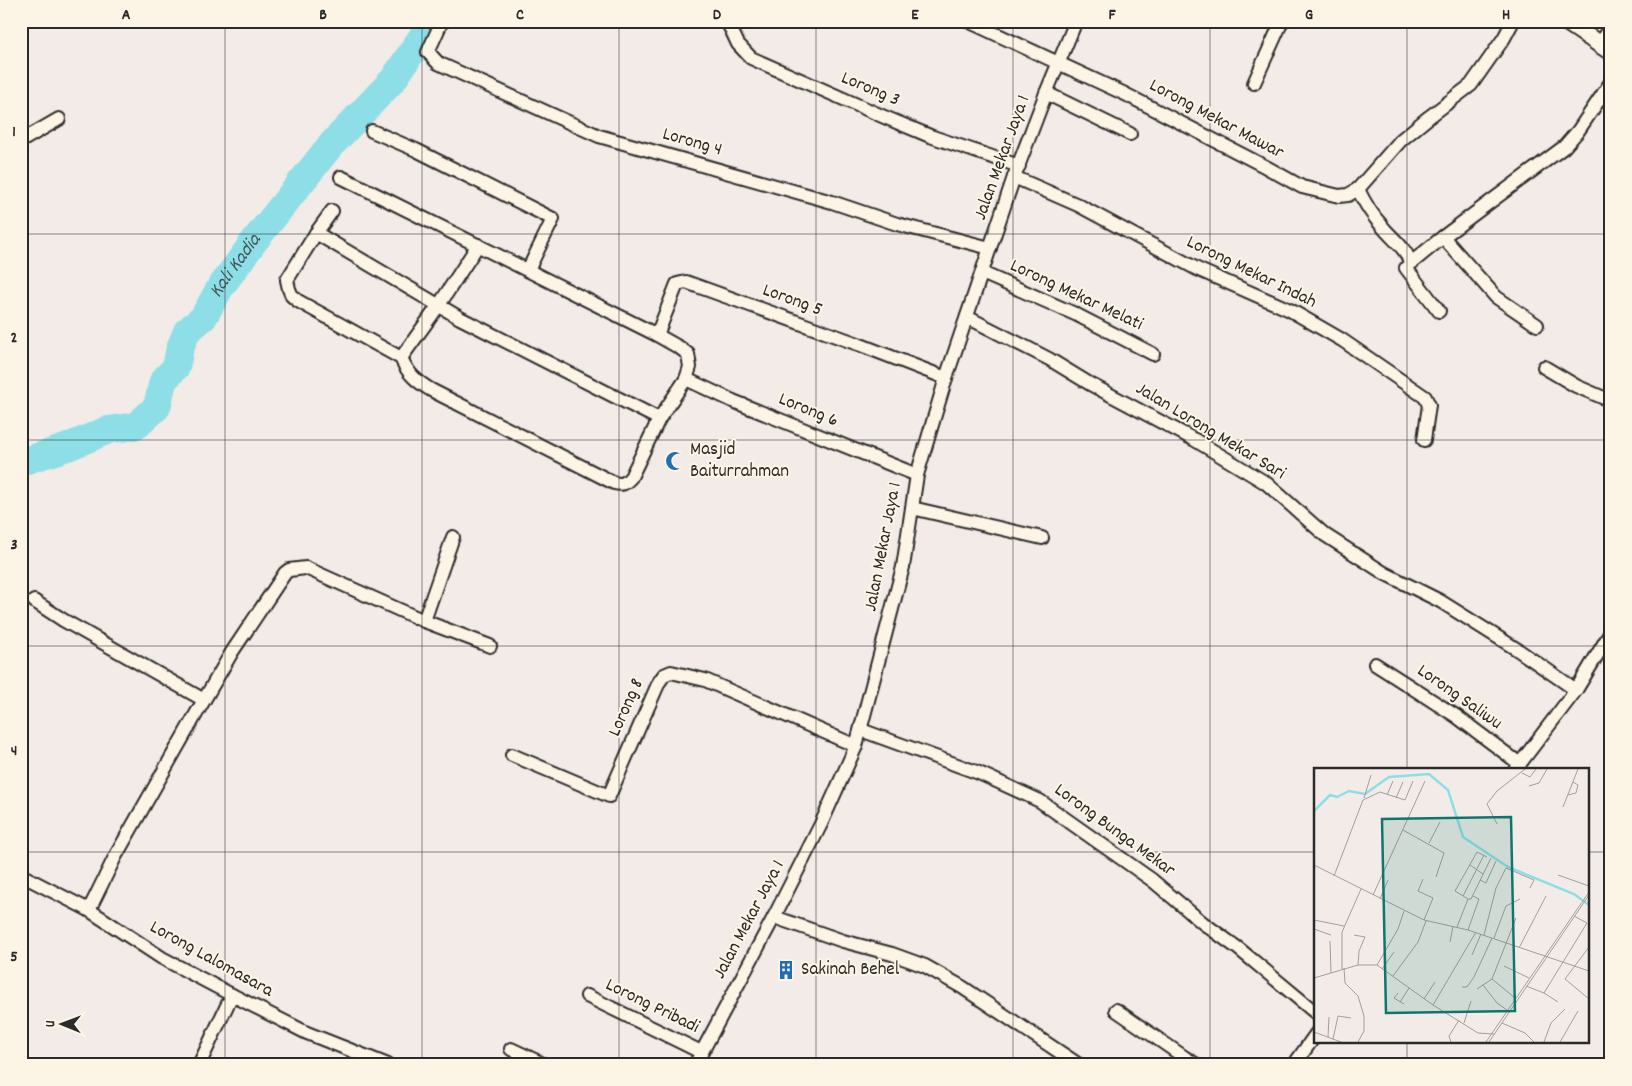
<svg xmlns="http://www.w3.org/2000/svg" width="1632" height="1086" font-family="Dekko,sans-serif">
	<rect width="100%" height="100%" fill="#f3ebe8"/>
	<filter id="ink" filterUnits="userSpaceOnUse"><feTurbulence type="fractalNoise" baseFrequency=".02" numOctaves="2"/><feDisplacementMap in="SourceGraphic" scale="10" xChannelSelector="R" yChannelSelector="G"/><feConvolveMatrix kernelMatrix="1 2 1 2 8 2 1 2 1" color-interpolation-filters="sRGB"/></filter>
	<g filter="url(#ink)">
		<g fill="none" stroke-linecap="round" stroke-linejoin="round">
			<path stroke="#8ddee6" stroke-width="28" id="s1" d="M21,462L68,447L108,430L136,426L157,407L163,381L176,367L180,348L187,331L203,318L220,288L255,240L330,146L393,80L422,37L429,21"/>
			<g stroke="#2b2b2b" stroke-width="16">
				<g id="minor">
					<path d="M442,21L428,52L438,63L599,136L832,202L897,224L990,248"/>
					<path d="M727,21L738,44L751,58L882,116L930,136L1019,166"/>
					<path d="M968,21L1125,94L1266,167L1302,187L1339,196L1348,195L1358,189"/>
					<path d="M1254,83L1282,21"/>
					<path d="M1046,93L1130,134"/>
					<path d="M372,131L416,150L553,219L528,270"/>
					<path d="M21,141L59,119"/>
					<path d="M1014,177L1078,205L1197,269L1290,310L1342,340L1425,397L1429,405L1424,440"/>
					<path d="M332,211L316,233L287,280L289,289L292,296L298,301L401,358C408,374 416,381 431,390L614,483C622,485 625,484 631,477L659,419L686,379L690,367L688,354L680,348L657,335L341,177"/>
					<path d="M316,233L460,318L659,419"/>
					<path d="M1443,237L1496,297L1537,325"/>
					<path d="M1410,264L1443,237L1564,147L1578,131L1611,82"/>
					<path d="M982,273L1075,314L1153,354"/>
					<path d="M1439,311L1406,268L1410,264C1408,249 1391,238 1382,226C1372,215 1364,202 1358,189L1401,140L1429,117L1471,85L1504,38L1513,21"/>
					<path d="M967,317L1049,359L1090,384L1195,440L1266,483L1325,535L1384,573L1440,601L1518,650L1576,690"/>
					<path d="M657,335L677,284L686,282L858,344L946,378"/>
					<path d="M401,358L439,305L478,245"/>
					<path d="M1544,367L1576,386L1611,401"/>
					<path d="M686,379L733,401L917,475"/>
					<path d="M912,508L1042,538"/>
					<path d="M34,601L63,620L204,700"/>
					<path d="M424,621L453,537"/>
					<path d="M1375,664L1456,716L1520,764"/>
					<path d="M861,730L979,773L1040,801L1152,880L1203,923L1239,949L1316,1013"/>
					<path d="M512,755L609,796L659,682L664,675L671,672L705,680L856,746"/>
					<path d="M1515,770L1576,690L1611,632"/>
					<path d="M21,875L89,910L162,958L232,995L307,1033L388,1065"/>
					<path d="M89,910L115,857L204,700L232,652L285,573L289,570L306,568L424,621L490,646"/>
					<path d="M774,917L843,941L892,954L925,966L962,987L1079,1065"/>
					<path d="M587,996L701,1052"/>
					<path d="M1116,1010L1184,1057L1197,1065"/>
					<path d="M511,1049L545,1065"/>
					<path d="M199,1065L232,995"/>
					<path d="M695,1065L774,917L821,824L856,746L903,567L917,475L946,378L1014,177L1046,93L1076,21"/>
					<path d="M1294,1065L1316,1034"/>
				</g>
			</g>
			<g stroke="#2b2b2b" stroke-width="20">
				<g id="tertiary">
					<path d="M1565,21L1611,52"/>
					<path d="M1600,45L1611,30"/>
				</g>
			</g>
			<use href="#minor" stroke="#fcf5e5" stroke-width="12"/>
			<use href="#tertiary" stroke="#fcf5e5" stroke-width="16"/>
		</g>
	</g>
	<path fill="none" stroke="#2b2b2b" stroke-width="1" stroke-opacity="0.55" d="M225,21V1065M422,21V1065M619,21V1065M816,21V1065M1013,21V1065M1210,21V1065M1407,21V770M21,234H1611M21,440H1611M21,646H1611M21,852H1316M1588,852H1611M1407,1042V1065"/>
	<defs>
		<g id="mosque-bare" transform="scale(1.5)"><path d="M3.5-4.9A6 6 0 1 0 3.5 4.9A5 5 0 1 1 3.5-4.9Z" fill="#1f6fb2" stroke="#fcf5e5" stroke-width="2.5" paint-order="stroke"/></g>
		<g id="building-bare" transform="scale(1.5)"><path d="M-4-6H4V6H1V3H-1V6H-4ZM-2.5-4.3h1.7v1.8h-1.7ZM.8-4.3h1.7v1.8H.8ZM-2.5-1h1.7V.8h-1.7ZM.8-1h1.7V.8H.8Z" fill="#1f6fb2" stroke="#fcf5e5" stroke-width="2.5" paint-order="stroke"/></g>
	</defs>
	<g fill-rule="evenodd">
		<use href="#mosque-bare" x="675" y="461"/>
		<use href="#building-bare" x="786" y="970"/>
	</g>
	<g text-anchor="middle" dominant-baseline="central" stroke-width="4" stroke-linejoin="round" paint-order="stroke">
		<g font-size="19" fill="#2b2b2b" stroke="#fcf5e5">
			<text transform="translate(870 90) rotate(23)">Lorong 3</text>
			<text transform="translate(1216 120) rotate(28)">Lorong Mekar Mawar</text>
			<text transform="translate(692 143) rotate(16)">Lorong 4</text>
			<text transform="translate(1003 158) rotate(-70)">Jalan Mekar Jaya 1</text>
			<text transform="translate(1251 273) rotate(26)">Lorong Mekar Indah</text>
			<text transform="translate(1076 296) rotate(25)">Lorong Mekar Melati</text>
			<text transform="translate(792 301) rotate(20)">Lorong 5</text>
			<text transform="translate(808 411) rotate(22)">Lorong 6</text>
			<text transform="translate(1210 432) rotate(31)">Jalan Lorong Mekar Sari</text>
			<text transform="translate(884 547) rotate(-79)">Jalan Mekar Jaya 1</text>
			<text transform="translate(1459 698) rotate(35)">Lorong Saliwu</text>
			<text transform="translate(627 708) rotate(-66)">Lorong 8</text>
			<text transform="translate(1114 831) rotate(36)">Lorong Bunga Mekar</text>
			<text transform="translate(750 920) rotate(-62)">Jalan Mekar Jaya 1</text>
			<text transform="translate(211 960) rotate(29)">Lorong Lalomasara</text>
			<text transform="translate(652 1007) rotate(26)">Lorong Pribadi</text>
		</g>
		<g font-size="19" fill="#2b2b2b" stroke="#fcf5e5" text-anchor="start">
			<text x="690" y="450">Masjid<tspan x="690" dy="22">Baiturrahman</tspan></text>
			<text x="801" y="970">Sakinah Behel</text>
		</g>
		<g font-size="20" font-style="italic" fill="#44585a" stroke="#fcf5e5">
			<text stroke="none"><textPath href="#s1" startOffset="315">Kali Kadia</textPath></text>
		</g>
	</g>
	<g transform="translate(1314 768)">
		<rect width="275" height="275" fill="#f3ebe8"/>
		<path fill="none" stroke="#8ddee6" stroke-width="2.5" d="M0,43L16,27L23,29L35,23L51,26L75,9L115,6L134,22L149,69L194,99L260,126L275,137"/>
		<path fill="none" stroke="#a39e9c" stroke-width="1" d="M208,5L216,9L222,1M215,18L225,15L233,1M73,27L79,13M254,27L262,25L264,17L259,14M50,30L57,7M82,30L89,14M249,39L264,1M183,56L173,36L183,23L211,1M89,62L130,85L122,109M115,75L126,54M0,97L110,152L154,162L275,203M156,97L169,106M244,107L275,118M20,108L49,32L66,24L91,32L99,13M109,111L104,123L119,130L110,152M166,112L172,115L182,93M59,127L111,13M149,128L170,87M66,131L74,112M154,131L141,123L163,84L173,89M154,131H157L177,90M0,152L30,158M143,159L154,131M0,161L17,167M154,162L165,131L159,128M40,167L51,169L45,183L44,197M170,167L182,120L192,100L220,112L216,120M180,170L192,138L206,131M16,173L17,205M136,174L139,158M275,179L251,211L275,231M205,180L232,128M158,187L167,166M63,197L84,161L90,143M190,198L215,210M30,200L31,215L44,228L50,248V263L44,274M28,201V164L47,121M68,201L80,184M79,208L104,174L112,153M0,210L44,197H63L119,237L164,265L180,266M178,211L202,150M169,217L183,235L193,242M212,218L230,225L273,155L260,148M148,219H153L160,209L178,170M163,221L178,211L201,230M84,225L80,230L90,236M230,225L244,234M110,231L121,214M86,234L95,220M119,237L162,164M150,255L157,233M188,255L211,265L220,274M0,264L27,274M14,269L15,249M19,271L24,248L37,250M137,274L135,268L145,252M172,274L275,124M175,274L275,127M230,274L237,255L251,241M246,274L264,243"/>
		<path fill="#0f766e" fill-opacity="0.15" stroke="#0f766e" stroke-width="2.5" d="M197,49L201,243L72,245L68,51Z"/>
		<rect width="275" height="275" fill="none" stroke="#2b2b2b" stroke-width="2.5"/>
	</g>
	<rect width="1632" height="1086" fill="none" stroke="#fcf5e5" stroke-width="55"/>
	<g transform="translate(62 1024) rotate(271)" stroke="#fcf5e5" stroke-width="4" paint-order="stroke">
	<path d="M0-4L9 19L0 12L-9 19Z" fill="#2b2b2b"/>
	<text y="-8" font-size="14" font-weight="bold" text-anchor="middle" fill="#2b2b2b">U</text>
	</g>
	<rect x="28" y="28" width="1576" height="1030" fill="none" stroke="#2b2b2b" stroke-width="2"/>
	<g font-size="16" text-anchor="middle" font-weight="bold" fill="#2b2b2b">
		<text x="126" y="19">A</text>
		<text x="323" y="19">B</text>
		<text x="520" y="19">C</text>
		<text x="717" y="19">D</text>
		<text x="915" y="19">E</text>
		<text x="1112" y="19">F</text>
		<text x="1309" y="19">G</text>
		<text x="1506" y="19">H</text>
		<text x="14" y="136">1</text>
		<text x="14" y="342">2</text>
		<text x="14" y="549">3</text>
		<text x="14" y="755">4</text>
		<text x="14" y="961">5</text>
	</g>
</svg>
